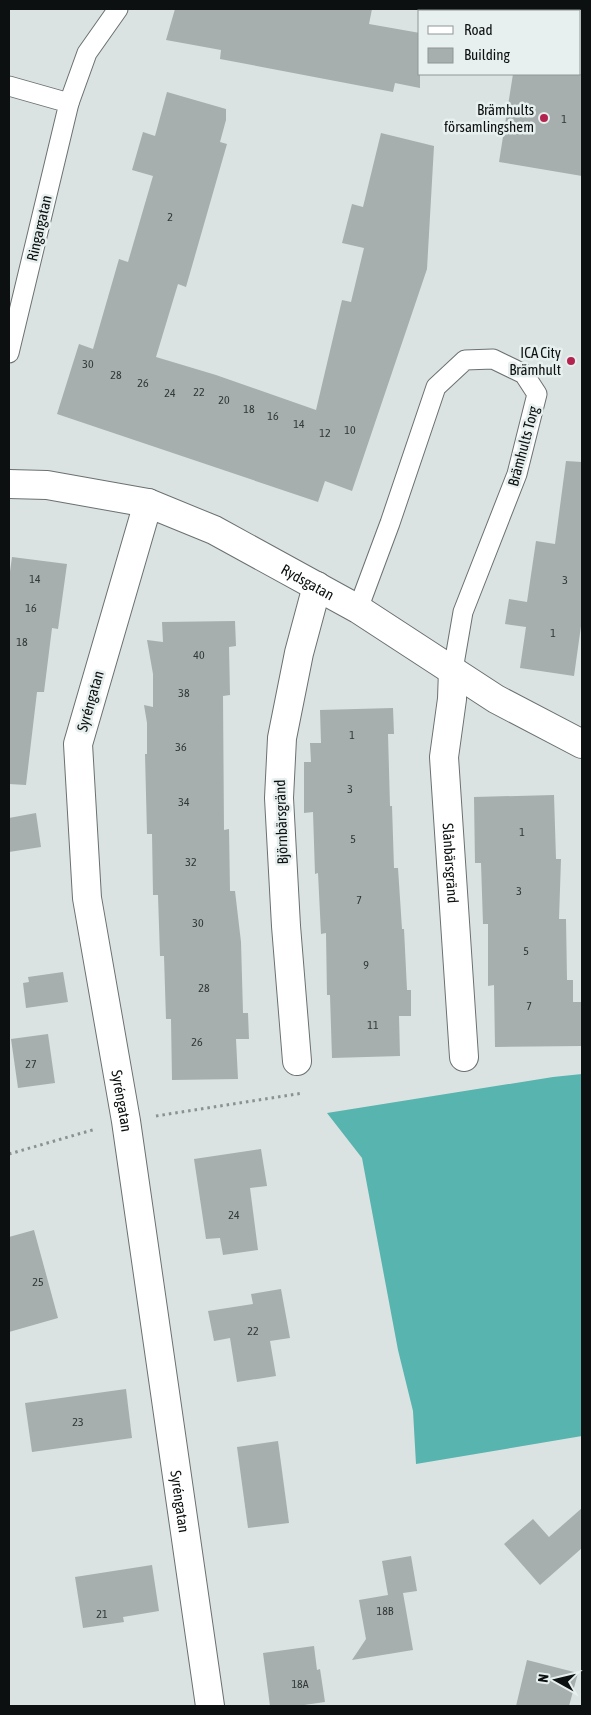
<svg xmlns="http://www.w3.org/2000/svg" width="591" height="1715" font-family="'Asap Condensed',sans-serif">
	<rect width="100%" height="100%" fill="#dae3e2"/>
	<path fill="#57b4ae" d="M582,1074V1436L416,1464L413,1411L398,1350L362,1158L327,1113L553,1077Z"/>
	<g fill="#a6aeae">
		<path d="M175,9H372L369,24L420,33V88L395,83L393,92L220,59L221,50L166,40Z"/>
		<path d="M513,74H582V176L499,162Z"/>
		<path d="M167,92L226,109V120L220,142L227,144L186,287L178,284L156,357L216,375L316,410L342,300L351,302L364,248L342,243L352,204L363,207L381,133L434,146L427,269L352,491L325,481L318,502L57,414L79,344L93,349L119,259L128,262L153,176L132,170L143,132L155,136Z"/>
		<path d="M566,461L582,462V619L574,676L520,668L526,627L505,624L509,599L527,602L536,541L555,544Z"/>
		<path d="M12,557L67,564L58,629L52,628L44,692H37L26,785L9,784V579Z"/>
		<path d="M235,621L236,646L229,647L230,695L223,696L224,830L229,829L230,891H235L241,942L243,1013H248L249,1039H236L238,1079L172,1080L171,1019H166L164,956H160L158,895H153L152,834H147L145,754H147V723L144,705L153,707V674L147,640L163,642L162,622Z"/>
		<path d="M393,708L394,734H388L390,806H392L394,868H398L402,929H404L407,990H411V1016H399L400,1056L332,1058L330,995H327L326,933L321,934L318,873L315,874L313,812L304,813V762H311L310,743H321L320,710Z"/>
		<path d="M554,795L556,859H561L559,919H566L567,980H573V1002H581L582,1046L495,1047L494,985L488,986V924H483L481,863H475L474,797Z"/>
		<path d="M36,813L41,847L9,852V818Z"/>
		<path d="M63,972L68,1002L26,1008L23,983L29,982L28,977Z"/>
		<path d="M48,1034L55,1083L18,1088L11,1039Z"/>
		<path d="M261,1149L267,1186L250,1188L258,1250L223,1255L220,1238L206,1239L194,1159Z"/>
		<path d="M34,1230L58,1318L9,1332V1237Z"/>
		<path d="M281,1289L290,1338L270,1341L276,1376L237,1382L230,1338L214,1341L208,1311L253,1304L251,1294Z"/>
		<path d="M126,1389L132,1438L32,1452L25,1403Z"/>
		<path d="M278,1441L289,1523L248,1528L237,1447Z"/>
		<path d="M582,1508V1548L540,1585L504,1544L533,1519L549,1537Z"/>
		<path d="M411,1556L417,1591L403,1593L413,1650L352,1660L366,1639L359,1600L388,1595L382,1561Z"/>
		<path d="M152,1565L159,1611L123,1617L124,1622L83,1628L75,1577Z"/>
		<path d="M314,1646L317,1670L320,1669L325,1702L297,1706H270L263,1653Z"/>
		<path d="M527,1660L578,1673L569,1706H516Z"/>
	</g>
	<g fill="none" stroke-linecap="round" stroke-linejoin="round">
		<g stroke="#6a7170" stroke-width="21">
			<g id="service">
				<path d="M9,86L69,103L9,353"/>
				<path d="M69,103L87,53L118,9"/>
				<path d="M358,609L390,523L436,387L465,360L493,359L524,374L537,394L517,474L463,612L453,670"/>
			</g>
		</g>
		<g stroke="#6a7170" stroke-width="30">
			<g id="minor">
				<path id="s1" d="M9,484L47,485L148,503L214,530L358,609L496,699L582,744"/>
				<path id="s2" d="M148,503L78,744L87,898L126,1121L210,1706"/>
				<path id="s3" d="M453,670L452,699L444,757L464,1057"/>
				<path d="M297,1061L286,926L279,798L282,738L299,653L317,586"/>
			</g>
		</g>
		<g stroke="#8a9190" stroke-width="3" stroke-dasharray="2.5 4" stroke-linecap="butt">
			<path d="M156,1116L303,1093"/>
			<path d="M9,1154L96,1129"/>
		</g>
		<use href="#service" stroke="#fff" stroke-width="19"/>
		<use href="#minor" stroke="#fff" stroke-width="28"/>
	</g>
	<g fill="#b4234f" stroke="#e7f0ef" stroke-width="2">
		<circle cx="544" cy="118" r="5"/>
		<circle cx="571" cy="361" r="5"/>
	</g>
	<g text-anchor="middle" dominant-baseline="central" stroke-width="5" stroke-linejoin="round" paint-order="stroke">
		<g font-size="12" fill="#333838">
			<text x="564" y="119">1</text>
			<text x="170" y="217">2</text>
			<text x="88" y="364">30</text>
			<text x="116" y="375">28</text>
			<text x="143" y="383">26</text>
			<text x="199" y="392">22</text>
			<text x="170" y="393">24</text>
			<text x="224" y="400">20</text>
			<text x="249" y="409">18</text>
			<text x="273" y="416">16</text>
			<text x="299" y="424">14</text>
			<text x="350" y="430">10</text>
			<text x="325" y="433">12</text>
			<text x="35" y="579">14</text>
			<text x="565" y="580">3</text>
			<text x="31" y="608">16</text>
			<text x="553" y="633">1</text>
			<text x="22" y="642">18</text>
			<text x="199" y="655">40</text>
			<text x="184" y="693">38</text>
			<text x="352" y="735">1</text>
			<text x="181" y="747">36</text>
			<text x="350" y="789">3</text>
			<text x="184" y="802">34</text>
			<text x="522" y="832">1</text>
			<text x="353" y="839">5</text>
			<text x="191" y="862">32</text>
			<text x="519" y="891">3</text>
			<text x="359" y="900">7</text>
			<text x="198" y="923">30</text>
			<text x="526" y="951">5</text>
			<text x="366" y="965">9</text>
			<text x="204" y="988">28</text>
			<text x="529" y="1006">7</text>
			<text x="373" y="1025">11</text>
			<text x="197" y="1042">26</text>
			<text x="31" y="1064">27</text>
			<text x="234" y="1215">24</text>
			<text x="38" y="1282">25</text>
			<text x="253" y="1331">22</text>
			<text x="78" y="1422">23</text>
			<text x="385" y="1611">18B</text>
			<text x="102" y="1614">21</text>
			<text x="300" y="1684">18A</text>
		</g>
		<g font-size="15" fill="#0d1010" stroke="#e7f0ef" text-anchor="end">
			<text x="534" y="109">Brämhults<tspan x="534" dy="17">församlingshem</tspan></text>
			<text x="561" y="352">ICA City<tspan x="561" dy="17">Brämhult</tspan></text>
		</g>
		<g font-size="15" fill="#0d1010" stroke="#e7f0ef">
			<text transform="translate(39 228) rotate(-77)">Ringargatan</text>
			<text transform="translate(523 446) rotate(-75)">Brämhults Torg</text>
			<text stroke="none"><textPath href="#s1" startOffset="319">Rydsgatan</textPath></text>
			<text transform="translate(90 701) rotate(-74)">Syréngatan</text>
			<text transform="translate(281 822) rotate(-92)">Björnbärsgränd</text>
			<text stroke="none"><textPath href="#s3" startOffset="194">Slånbärsgränd</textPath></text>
			<text stroke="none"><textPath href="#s2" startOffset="611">Syréngatan</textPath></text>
			<text stroke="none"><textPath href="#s2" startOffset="1016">Syréngatan</textPath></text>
		</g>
	</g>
	<rect width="591" height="1715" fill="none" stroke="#0d1010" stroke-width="20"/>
	<rect x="418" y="10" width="162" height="65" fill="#e7f0ef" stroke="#909696"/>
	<rect x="428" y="26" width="25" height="8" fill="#ffffff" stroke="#909696"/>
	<text x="464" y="35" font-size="15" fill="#0d1010">Road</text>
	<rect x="428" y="48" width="25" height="15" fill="#a6aeae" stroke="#909696"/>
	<text x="464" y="60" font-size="15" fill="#0d1010">Building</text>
	<g transform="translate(556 1680) rotate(278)" stroke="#e7f0ef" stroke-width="4" paint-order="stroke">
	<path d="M0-4L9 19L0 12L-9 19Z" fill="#0d1010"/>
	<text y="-8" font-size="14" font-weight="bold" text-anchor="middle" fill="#0d1010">N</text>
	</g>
</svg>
